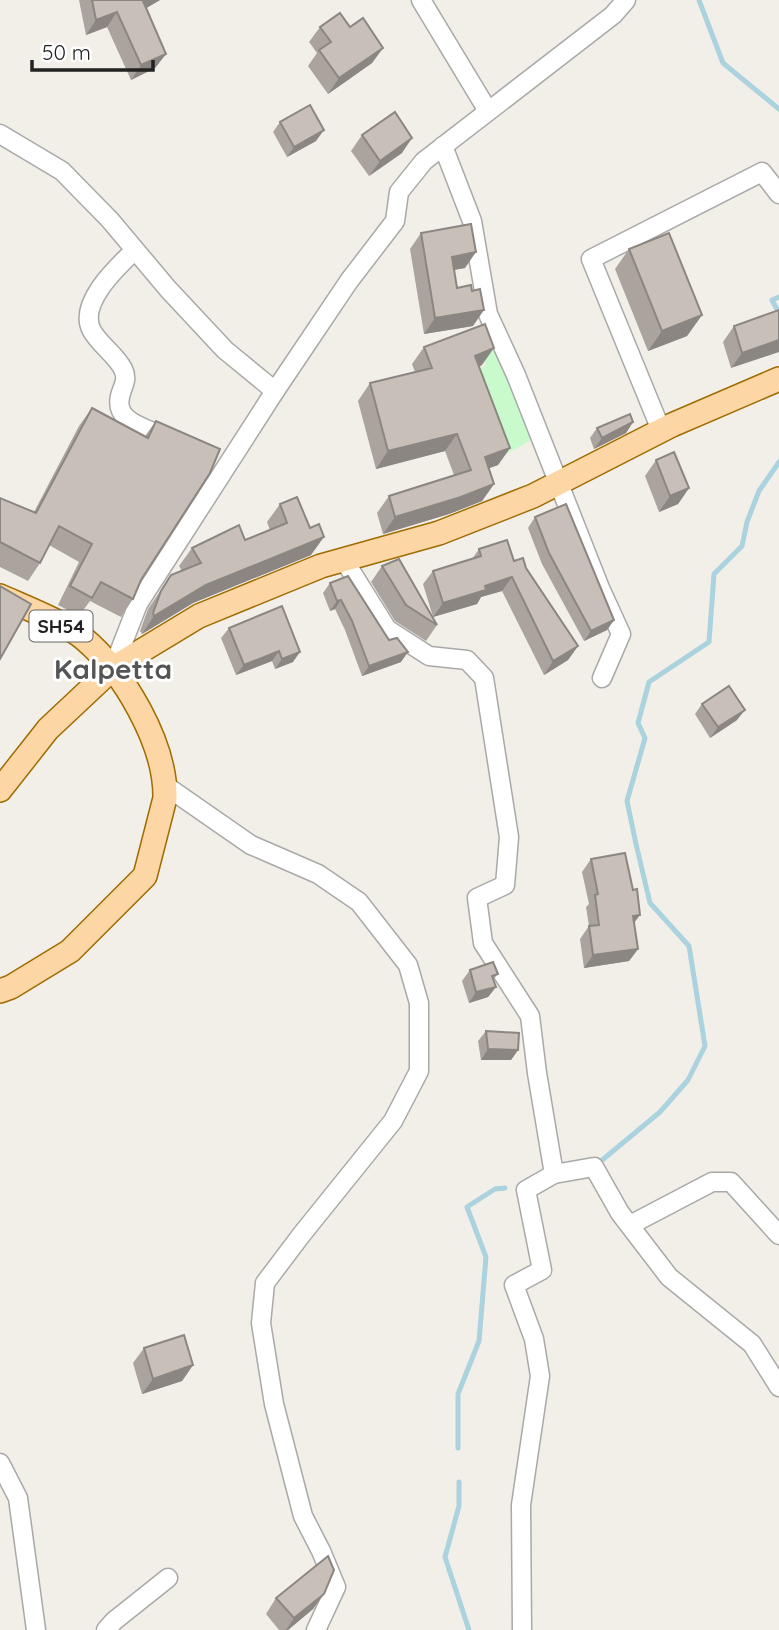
<svg xmlns="http://www.w3.org/2000/svg" width="779" height="1630" font-family="Quicksand,sans-serif">
	<rect width="100%" height="100%" fill="#f2efe9"/>
	<path fill="#c8facc" d="M489,336L533,439L498,459L468,376L486,365L478,340Z"/>
	<g fill="none" stroke-linecap="round" stroke-linejoin="round">
		<g stroke="#aad3df" stroke-width="5">
			<path d="M699,0L723,63L779,109"/>
			<path d="M779,297L772,300L779,313"/>
			<path d="M595,1166L660,1112L688,1080L705,1046L689,946L650,903L636,844L627,801L645,738L638,723L649,682L709,642L714,574L742,546L747,522L759,491L779,462"/>
			<path d="M458,1448V1394L479,1341L486,1257L467,1207L495,1189L505,1188"/>
			<path d="M459,1482V1506L445,1557L469,1630"/>
		</g>
		<g stroke="#a9a9a9" stroke-width="21">
			<g id="minor">
				<path d="M421,0L488,111"/>
				<path d="M0,134L62,171L110,220L168,289L225,350L275,391"/>
				<path d="M443,146L472,221L488,314L516,375L600,588L621,634L602,678"/>
				<path d="M135,250C117,267 77,304 92,331C100,345 116,355 123,369C127,377 125,382 122,390C109,423 147,428 171,439"/>
				<path d="M661,430L591,259L762,172L779,194"/>
				<path d="M344,560L387,629L429,656L467,660L484,678L509,837L505,885L477,898L483,943L530,1016L537,1073L554,1174"/>
				<path d="M113,668L138,604L275,391L349,281L395,221L399,192L424,161L613,15L626,0"/>
				<path d="M166,786L251,845L318,874L359,902L408,965L419,1003V1071L393,1121L302,1234L265,1283L261,1323L274,1404L303,1516L321,1551L336,1587L316,1630"/>
				<path d="M630,1225L712,1182H731L779,1235"/>
				<path d="M0,1463L18,1498L36,1630"/>
				<path d="M106,1630L114,1621L168,1578"/>
				<path d="M522,1630L521,1505L540,1376L534,1339L514,1285L542,1270L526,1190L554,1174L594,1167L620,1213L669,1277L752,1344L779,1387"/>
			</g>
		</g>
		<g stroke="#a06b00" stroke-width="26">
			<g id="major">
				<path d="M0,596C22,606 66,623 83,638C124,672 166,744 165,798L145,876L70,951L11,987L0,991"/>
				<path d="M0,790L48,729L113,668L199,616L321,566L439,533L533,496L672,425L779,379"/>
			</g>
		</g>
		<use href="#minor" stroke="#fff" stroke-width="18"/>
		<use href="#major" stroke="#fcd6a4" stroke-width="23"/>
	</g>
	<g fill="#aba49e">
		<path d="M79,0H160L146,8L166,54L155,68L131,80L107,27L86,35Z"/>
		<path d="M320,27H350L383,48L372,63L328,94L308,66L317,53L309,42Z"/>
		<path d="M280,122L316,141L287,157L273,132Z"/>
		<path d="M362,135L402,153L369,176L351,151Z"/>
		<path d="M421,233L465,268L454,270L457,288L473,326L424,334L410,249Z"/>
		<path d="M629,249L702,315L687,336L648,351L615,269Z"/>
		<path d="M779,310L731,368L723,342L734,326Z"/>
		<path d="M424,347L482,365L479,367L510,448L498,465L489,468L494,484L482,501L449,514L383,534L377,513L389,496L454,475L445,451L376,469L358,401L370,383L415,372L412,364Z"/>
		<path d="M92,408L145,436L156,421L141,580L133,599L121,617L90,601L79,616L58,605L79,562L49,545L40,563L28,581L0,567V498L34,512L79,426Z"/>
		<path d="M633,422L626,433L594,449L590,438L597,428Z"/>
		<path d="M656,460L689,488L678,504L659,512L645,476Z"/>
		<path d="M280,504L311,555L193,603L142,634L140,631L148,609L171,575L182,571L179,566L192,548L245,540L270,530L267,522Z"/>
		<path d="M535,517L614,620L607,630L584,641L542,564L528,528Z"/>
		<path d="M479,549L514,561L526,568L578,646L568,660L544,675L502,591L481,597L477,604L433,617L423,584L433,571L472,559Z"/>
		<path d="M382,566L437,625L426,641L395,621L371,582Z"/>
		<path d="M330,583L401,662L362,676L345,630L335,609L330,611L323,593Z"/>
		<path d="M282,606L293,662L275,669L272,661L236,675L221,638L229,628Z"/>
		<path d="M702,704L737,720L710,738L695,714Z"/>
		<path d="M591,859L634,924L638,949L629,961L584,968L580,939L589,926L586,907L589,904L582,872Z"/>
		<path d="M470,970L498,974L493,980L496,987L488,997L469,1003L462,981Z"/>
		<path d="M486,1031L518,1050L511,1060H481L478,1041Z"/>
		<path d="M144,1348L193,1365L182,1381L142,1394L133,1363Z"/>
		<path d="M324,1594L313,1609L288,1630H279L266,1614L276,1598Z"/>
	</g>
	<g fill="#8b8681">
		<path d="M146,0H160L133,16L143,1Z"/>
		<path d="M117,12L107,27L86,35L96,20Z"/>
		<path d="M383,48L372,63L328,94L339,78Z"/>
		<path d="M166,54L155,68L131,80L141,65Z"/>
		<path d="M324,130L316,141L287,157L294,147Z"/>
		<path d="M412,138L402,153L369,176L380,161Z"/>
		<path d="M476,252L465,268L441,272L452,257Z"/>
		<path d="M484,310L473,326L424,334L435,318Z"/>
		<path d="M702,315L687,336L648,351L662,331Z"/>
		<path d="M779,340V352L731,368L742,353Z"/>
		<path d="M494,348L482,365L463,373L475,356Z"/>
		<path d="M633,422L626,433L594,449L602,438Z"/>
		<path d="M457,434L445,451L376,469L388,451Z"/>
		<path d="M510,448L498,465L473,474L485,457Z"/>
		<path d="M494,484L482,501L449,514L383,534L395,517Z"/>
		<path d="M689,488L678,504L659,512L670,496Z"/>
		<path d="M324,537L311,555L193,603L142,634L154,616L206,585Z"/>
		<path d="M512,577L502,591L481,597L477,604L433,617L443,603L485,586Z"/>
		<path d="M341,600L335,609L330,611L337,601Z"/>
		<path d="M614,620L607,630L584,641L591,631Z"/>
		<path d="M578,646L568,660L544,675L553,661Z"/>
		<path d="M279,651L272,661L236,675L244,665Z"/>
		<path d="M300,652L293,662L275,669L282,659Z"/>
		<path d="M408,652L401,662L362,676L369,666Z"/>
		<path d="M745,710L737,720L710,738L718,727Z"/>
		<path d="M640,915L631,927L633,916Z"/>
		<path d="M638,949L629,961L584,968L593,955Z"/>
		<path d="M496,987L488,997L469,1003L476,992Z"/>
		<path d="M488,1049L518,1050L511,1060H481Z"/>
		<path d="M193,1365L182,1381L142,1394L153,1379Z"/>
		<path d="M324,1594L313,1609L288,1630H286L294,1618Z"/>
	</g>
	<g fill="#c7bfb8" stroke="#8b8681" stroke-width="2">
		<path d="M92,0H146L143,1L166,54L141,65L117,12L96,20Z"/>
		<path d="M340,13L350,27L363,18L383,48L339,78L319,50L331,42L320,27Z"/>
		<path d="M310,105L324,130L294,147L280,122Z"/>
		<path d="M395,112L412,138L380,161L362,135Z"/>
		<path d="M471,224L476,252L452,257L457,288L471,285L472,291L480,289L484,310L435,318L421,233Z"/>
		<path d="M669,233L702,315L662,331L629,249Z"/>
		<path d="M779,310V340L742,353L734,326Z"/>
		<path d="M485,324L494,348L475,356L510,448L485,457L494,484L461,497L395,517L389,496L471,470L457,434L388,451L370,383L432,368L424,347Z"/>
		<path d="M92,408L148,438L156,421L220,449L210,473L141,580L133,599L101,582L92,598L70,586L92,544L59,526L40,563L0,542V498L36,513Z"/>
		<path d="M630,414L633,422L602,438L597,428Z"/>
		<path d="M674,452L689,488L670,496L656,460Z"/>
		<path d="M297,497L310,528L319,524L324,537L206,585L154,616L153,613L161,591L171,575L201,563L192,548L239,525L245,540L287,523L280,504Z"/>
		<path d="M566,504L614,620L591,631L549,553L535,517Z"/>
		<path d="M507,540L514,561L523,558L526,568L578,646L553,661L512,577L485,586L486,590L443,603L433,571L481,556L479,549Z"/>
		<path d="M399,559L437,625L406,605L382,566Z"/>
		<path d="M348,576L389,640L397,638L408,652L369,666L352,621L341,600L337,601L330,583Z"/>
		<path d="M0,586L31,604L0,659Z"/>
		<path d="M282,606L300,652L282,659L279,651L244,665L229,628Z"/>
		<path d="M729,686L745,710L718,727L702,704Z"/>
		<path d="M625,853L633,890L637,889L640,915L633,916L638,949L593,955L589,926L599,925L595,895L598,894L591,859Z"/>
		<path d="M493,962L498,974L492,976L496,987L476,992L470,970Z"/>
		<path d="M486,1031L519,1033L518,1050L488,1049Z"/>
		<path d="M184,1335L193,1365L153,1379L144,1348Z"/>
		<path d="M328,1556L334,1570L324,1594L294,1618L276,1598Z"/>
	</g>
	<g text-anchor="middle" dominant-baseline="central" stroke-width="6" stroke-linejoin="round" paint-order="stroke">
		<rect fill="#fff" stroke="#646464" stroke-width="2" x="29.5" y="610.5" width="63" height="31" rx="5"/>
		<g font-size="19" font-weight="bold" fill="#222">
			<text x="61" y="626">SH54</text>
		</g>
		<g font-size="28" font-weight="bold" fill="#555" stroke="#fff">
			<text x="113" y="668">Kalpetta</text>
		</g>
	</g>
	<path d="M32 60v10h121v-10" fill="none" stroke="#222222" stroke-width="3.5"/>
	<text x="42" y="60" font-size="21" fill="#222222" stroke="#ffffff" stroke-width="5" paint-order="stroke">50 m</text>
</svg>
